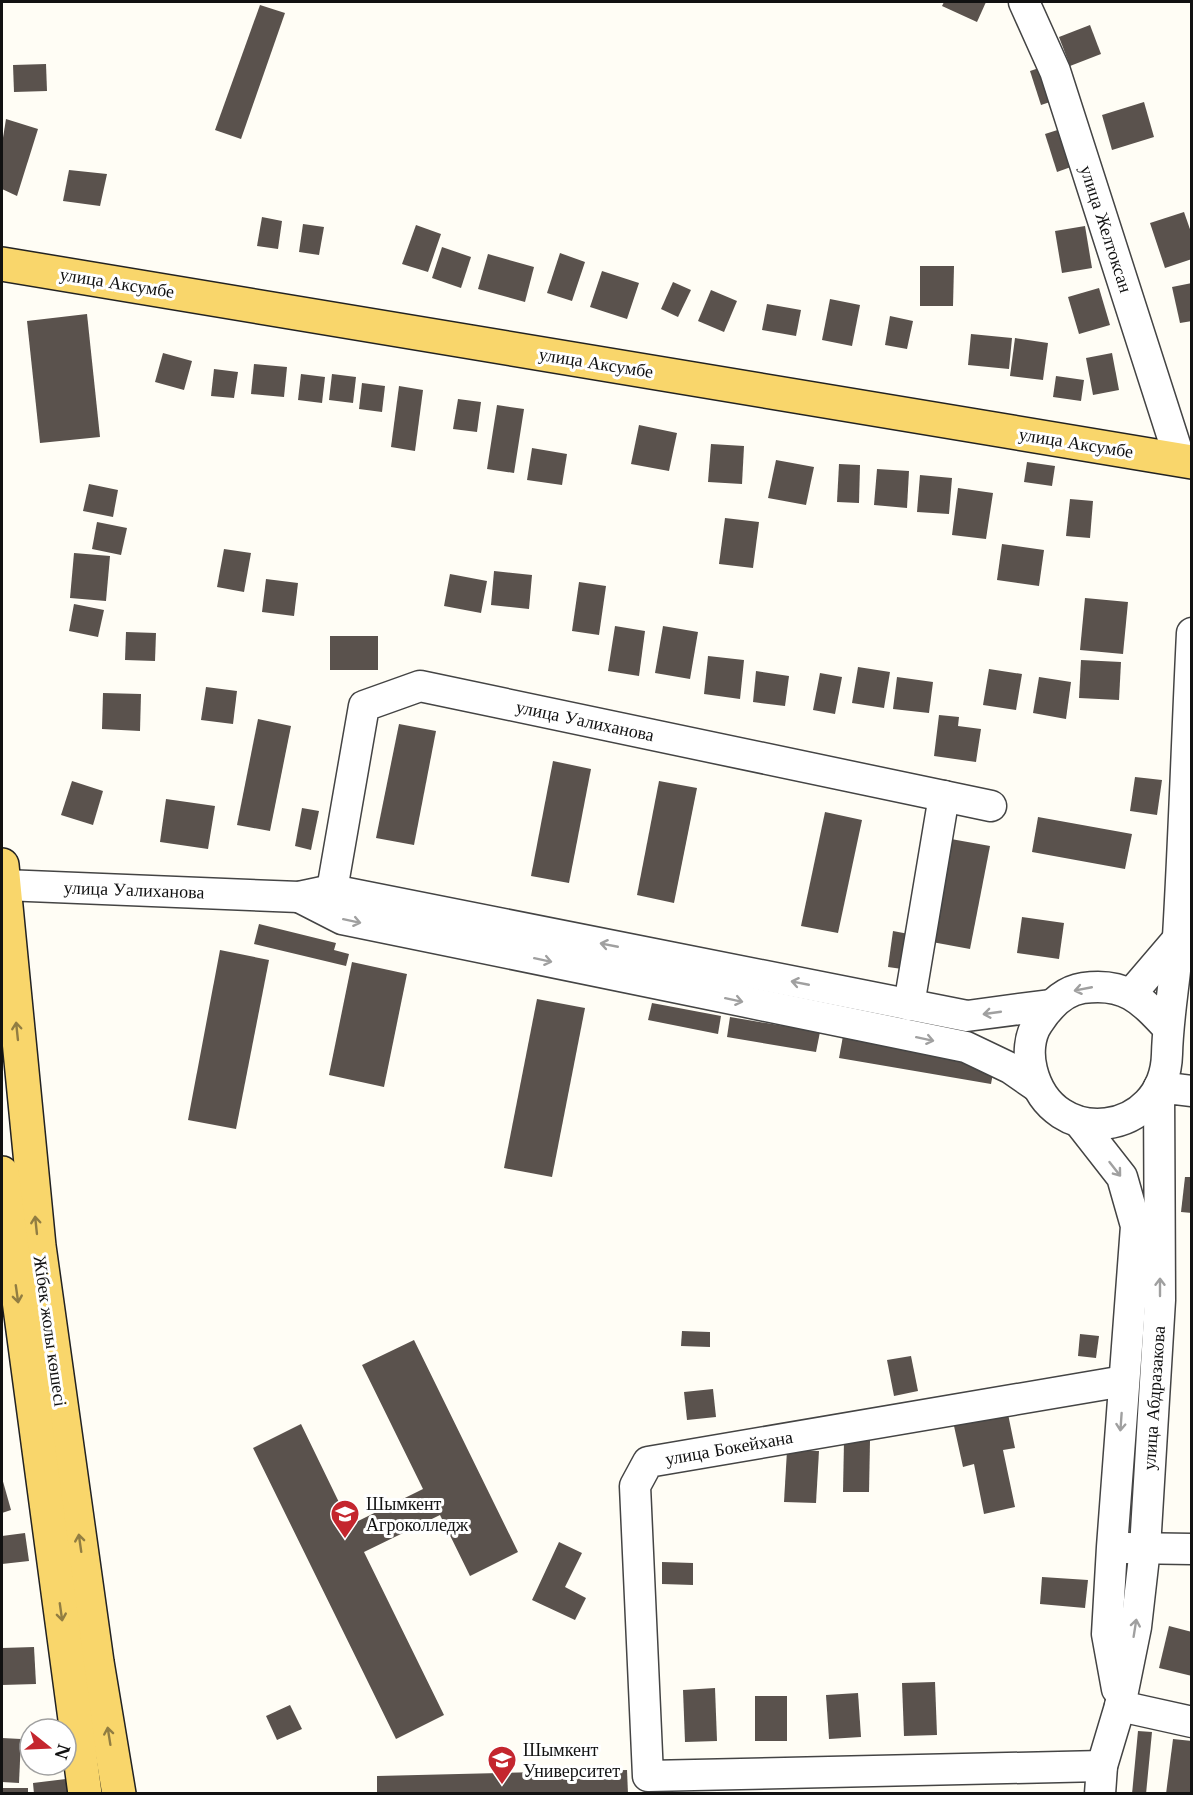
<svg xmlns="http://www.w3.org/2000/svg" width="1193" height="1795" font-family="'Libre Baskerville',serif">
	<rect width="100%" height="100%" fill="#fffdf5"/>
	<g fill="#5a524d">
		<path d="M944,2H986L977,22L942,6Z"/>
		<path d="M260,5L285,13L241,139L215,130Z"/>
		<path d="M1090,25L1101,54L1070,66L1059,37Z"/>
		<path d="M1054,63L1065,97L1041,105L1030,71Z"/>
		<path d="M46,64L47,91L14,92L13,65Z"/>
		<path d="M1144,102L1154,137L1112,150L1102,115Z"/>
		<path d="M6,119L38,129L17,196L2,189V144Z"/>
		<path d="M1070,126L1082,163L1057,172L1045,134Z"/>
		<path d="M69,170L107,174L100,206L63,201Z"/>
		<path d="M1184,212L1192,235V259L1165,268L1150,223Z"/>
		<path d="M262,217L282,221L278,249L257,246Z"/>
		<path d="M303,224L324,227L319,255L299,252Z"/>
		<path d="M416,225L441,234L428,272L402,264Z"/>
		<path d="M1085,226L1092,268L1062,273L1055,231Z"/>
		<path d="M442,247L471,257L461,288L432,278Z"/>
		<path d="M560,253L585,262L572,301L547,293Z"/>
		<path d="M488,254L534,267L525,302L478,289Z"/>
		<path d="M920,266H954L953,306H920Z"/>
		<path d="M602,271L639,283L627,319L590,307Z"/>
		<path d="M673,282L691,290L678,317L661,309Z"/>
		<path d="M1192,283V321L1180,323L1172,287Z"/>
		<path d="M1099,288L1110,325L1079,334L1068,297Z"/>
		<path d="M711,290L737,301L724,332L698,321Z"/>
		<path d="M830,299L860,305L852,346L822,340Z"/>
		<path d="M767,304L801,310L796,336L762,330Z"/>
		<path d="M87,314L100,437L40,443L27,321Z"/>
		<path d="M890,316L913,321L907,349L885,345Z"/>
		<path d="M971,334L1012,338L1009,369L968,365Z"/>
		<path d="M1015,338L1048,343L1043,380L1010,376Z"/>
		<path d="M163,353L192,361L184,390L155,382Z"/>
		<path d="M1112,353L1119,390L1093,395L1086,358Z"/>
		<path d="M254,364L287,367L284,397L251,394Z"/>
		<path d="M214,369L238,372L234,398L211,396Z"/>
		<path d="M301,374L325,377L322,403L298,400Z"/>
		<path d="M332,374L356,377L353,403L329,400Z"/>
		<path d="M1056,376L1084,380L1081,401L1053,397Z"/>
		<path d="M362,383L385,386L382,412L359,409Z"/>
		<path d="M399,386L423,390L415,451L391,447Z"/>
		<path d="M458,399L481,402L477,432L453,429Z"/>
		<path d="M497,405L524,409L514,473L487,469Z"/>
		<path d="M639,425L677,433L669,471L631,464Z"/>
		<path d="M711,444L744,446L742,484L708,482Z"/>
		<path d="M532,448L567,454L562,485L527,480Z"/>
		<path d="M776,460L814,467L806,505L768,498Z"/>
		<path d="M1027,462L1055,466L1052,486L1024,482Z"/>
		<path d="M839,464L860,465L859,503L837,502Z"/>
		<path d="M877,469L909,471L907,508L874,505Z"/>
		<path d="M920,475L952,478L949,514L917,512Z"/>
		<path d="M89,484L118,490L113,517L83,511Z"/>
		<path d="M958,488L993,493L986,539L952,535Z"/>
		<path d="M1070,499L1093,501L1090,538L1066,536Z"/>
		<path d="M725,518L759,522L753,568L719,564Z"/>
		<path d="M97,522L127,528L121,555L92,549Z"/>
		<path d="M1002,544L1044,550L1039,586L997,580Z"/>
		<path d="M224,549L251,553L244,592L217,587Z"/>
		<path d="M74,553L110,556L106,601L70,598Z"/>
		<path d="M494,571L532,575L529,609L491,605Z"/>
		<path d="M450,574L487,581L481,613L444,606Z"/>
		<path d="M266,579L298,583L294,616L262,612Z"/>
		<path d="M579,582L606,586L599,635L572,631Z"/>
		<path d="M1085,598L1128,602L1123,654L1080,650Z"/>
		<path d="M74,604L104,610L98,637L69,631Z"/>
		<path d="M615,626L645,631L639,676L608,671Z"/>
		<path d="M663,626L698,632L690,679L655,673Z"/>
		<path d="M126,632L156,633L155,661L125,660Z"/>
		<rect x="330" y="636" width="48" height="34"/>
		<path d="M708,656L744,660L740,699L704,694Z"/>
		<path d="M1081,660L1121,662L1119,700L1079,698Z"/>
		<path d="M858,667L890,672L884,708L852,703Z"/>
		<path d="M989,669L1022,674L1016,710L983,705Z"/>
		<path d="M756,671L789,676L785,706L753,702Z"/>
		<path d="M820,673L842,677L835,714L813,710Z"/>
		<path d="M897,677L933,682L929,713L893,709Z"/>
		<path d="M1039,677L1071,682L1066,719L1033,713Z"/>
		<path d="M206,687L237,691L233,724L201,720Z"/>
		<path d="M103,693L141,694L140,731L102,729Z"/>
		<path d="M939,715L959,717L958,726L981,729L976,762L934,756Z"/>
		<path d="M258,719L291,726L270,831L237,825Z"/>
		<path d="M399,724L436,731L414,845L376,838Z"/>
		<path d="M553,761L591,769L569,883L531,876Z"/>
		<path d="M1135,777L1162,780L1157,815L1130,811Z"/>
		<path d="M72,781L103,791L93,825L61,815Z"/>
		<path d="M659,781L697,788L674,903L637,895Z"/>
		<path d="M166,799L215,806L208,849L160,842Z"/>
		<path d="M302,808L319,811L311,850L295,846Z"/>
		<path d="M825,812L862,820L838,933L801,926Z"/>
		<path d="M1038,817L1132,834L1125,869L1032,852Z"/>
		<path d="M951,839L990,846L970,949L932,942Z"/>
		<path d="M1022,917L1064,923L1059,959L1017,953Z"/>
		<path d="M259,924L336,943L334,950L349,954L346,966L254,944Z"/>
		<path d="M893,931L914,935L909,970L888,967Z"/>
		<path d="M220,950L269,960L236,1129L188,1120Z"/>
		<path d="M352,962L407,974L384,1087L329,1075Z"/>
		<path d="M537,999L585,1008L552,1177L504,1168Z"/>
		<path d="M652,1003L721,1016L718,1034L648,1020Z"/>
		<path d="M730,1017L820,1032L816,1052L727,1037Z"/>
		<path d="M843,1036L995,1062L991,1084L839,1058Z"/>
		<path d="M1185,1177H1192V1213L1181,1212Z"/>
		<path d="M682,1331L710,1332V1347L681,1346Z"/>
		<path d="M1080,1334L1099,1336L1096,1358L1078,1356Z"/>
		<path d="M414,1340L518,1552L470,1576L440,1515L364,1552L444,1715L396,1739L253,1448L301,1424L350,1525L423,1489L362,1365Z"/>
		<path d="M911,1356L918,1391L894,1396L887,1360Z"/>
		<path d="M713,1389L716,1417L687,1420L684,1392Z"/>
		<path d="M1008,1414L1015,1448L1003,1450L1015,1507L984,1514L974,1464L963,1467L954,1426Z"/>
		<path d="M844,1441H870L869,1492H843Z"/>
		<path d="M787,1450L819,1451L816,1503L784,1502Z"/>
		<path d="M2,1478L11,1510L2,1513Z"/>
		<path d="M25,1533L29,1561L2,1564V1536Z"/>
		<path d="M559,1542L582,1553L565,1587L586,1598L575,1620L532,1600Z"/>
		<path d="M662,1562L693,1563V1585L662,1584Z"/>
		<path d="M1042,1577L1088,1580L1085,1608L1040,1604Z"/>
		<path d="M1169,1626L1192,1632V1676L1159,1668Z"/>
		<path d="M34,1647L36,1684L2,1685V1648Z"/>
		<path d="M935,1682L937,1735L904,1736L902,1683Z"/>
		<path d="M715,1688L717,1741L685,1742L683,1690Z"/>
		<path d="M858,1693L861,1737L829,1739L826,1695Z"/>
		<rect x="755" y="1696" width="32" height="45"/>
		<path d="M290,1705L302,1729L277,1740L266,1716Z"/>
		<path d="M1138,1731L1152,1732L1146,1794H1132Z"/>
		<path d="M2,1738L21,1739L19,1783L2,1782Z"/>
		<path d="M1173,1739L1192,1741V1794H1166Z"/>
		<path d="M627,1770L628,1794H377V1776Z"/>
		<path d="M74,1778L76,1794H34L33,1783Z"/>
		<rect x="2" y="1788" width="26" height="6"/>
	</g>
	<g fill="none" stroke-linecap="round" stroke-linejoin="round">
		<g stroke="#444" stroke-width="33">
			<g id="minor">
				<path d="M1024,2L1055,71L1180,460"/>
				<path d="M4,885L299,897L332,890L967,1016L1050,1005"/>
				<path d="M332,890L364,706L420,686L991,806"/>
				<path d="M299,897L342,919L966,1047L1010,1068L1036,1086"/>
				<path d="M1131,994L1178,939"/>
				<path d="M909,1005L944,796"/>
				<path d="M1168,1028C1141,999 1125,982 1083,988C1063,991 1049,1006 1038,1023C1029,1036 1028,1055 1032,1070C1052,1151 1165,1137 1167,1054C1168,1014 1176,976 1178,937C1184,836 1187,734 1192,633"/>
				<path d="M1079,1122L1122,1177L1136,1226L1112,1547L1107,1634L1117,1689"/>
				<path d="M1126,1548L1192,1549"/>
				<path d="M1120,1706L1192,1722"/>
				<path d="M1102,1766L648,1776L635,1486L648,1462L1124,1381"/>
				<path d="M1100,1794L1102,1766L1120,1706L1136,1627L1145,1548L1160,1300L1159,1087L1192,1091"/>
			</g>
		</g>
		<g stroke="#222" stroke-width="36">
			<g id="major">
				<path d="M2,264L1192,462"/>
				<path d="M2,865L39,1246L97,1662L119,1794"/>
				<path d="M2,1173L85,1794"/>
			</g>
		</g>
		<use href="#minor" stroke="#fff" stroke-width="30"/>
		<use href="#major" stroke="#f9d66b" stroke-width="33"/>
	</g>
	<defs><path id="oneway-shaft" d="M-6 0H5M1.5-3L5.5 0L1.5 3" fill="none" stroke-width="1.6" stroke-linecap="round" stroke-linejoin="round" transform="scale(1.5)"/></defs>
	<g stroke="#a0a0a0">
		<use href="#oneway-shaft" transform="translate(352 921) rotate(12)"/>
		<use href="#oneway-shaft" transform="translate(609 945) rotate(-169)"/>
		<use href="#oneway-shaft" transform="translate(543 960) rotate(12)"/>
		<use href="#oneway-shaft" transform="translate(800 983) rotate(-169)"/>
		<use href="#oneway-shaft" transform="translate(1083 989) rotate(169)"/>
		<use href="#oneway-shaft" transform="translate(734 1000) rotate(12)"/>
		<use href="#oneway-shaft" transform="translate(992 1013) rotate(172)"/>
		<use href="#oneway-shaft" transform="translate(925 1039) rotate(12)"/>
		<use href="#oneway-shaft" transform="translate(1115 1169) rotate(52)"/>
		<use href="#oneway-shaft" transform="translate(1160 1287) rotate(-90)"/>
		<use href="#oneway-shaft" transform="translate(1121 1422) rotate(94)"/>
		<use href="#oneway-shaft" transform="translate(1135 1628) rotate(-81)"/>
	</g>
	<g stroke="#917d42">
		<use href="#oneway-shaft" transform="translate(17 1031) rotate(-96)"/>
		<use href="#oneway-shaft" transform="translate(36 1225) rotate(-96)"/>
		<use href="#oneway-shaft" transform="translate(17 1294) rotate(82)"/>
		<use href="#oneway-shaft" transform="translate(80 1543) rotate(-98)"/>
		<use href="#oneway-shaft" transform="translate(61 1612) rotate(82)"/>
		<use href="#oneway-shaft" transform="translate(109 1736) rotate(-99)"/>
	</g>
	<defs>
		<g id="university-pin" transform="scale(1.5)"><path d="M0 17L-7.5 6A9.5 9.5 0 1 1 7.5 6Z" fill="#c4262e" stroke="#fff"/><path d="M0-5L7-2L0 1L-7-2ZM-4 1L0 2.5L4 1V4Q0 6-4 4Z" fill="#fff"/></g>
	</defs>
	<g fill-rule="evenodd">
		<use href="#university-pin" x="345" y="1514"/>
		<use href="#university-pin" x="502" y="1760"/>
	</g>
	<g text-anchor="middle" dominant-baseline="central" stroke-width="6" stroke-linejoin="round" paint-order="stroke">
		<g font-size="18" fill="#111" stroke="#fff">
			<text transform="translate(1106 229) rotate(72)">улица Желтоксан</text>
			<text transform="translate(117 283) rotate(9)">улица Аксумбе</text>
			<text transform="translate(596 363) rotate(9)">улица Аксумбе</text>
			<text transform="translate(1076 443) rotate(9)">улица Аксумбе</text>
			<text transform="translate(585 721) rotate(12)">улица Уалиханова</text>
			<text transform="translate(134 890) rotate(2)">улица Уалиханова</text>
			<text transform="translate(50 1331) rotate(82)">Жібек жолы көшесі</text>
			<text transform="translate(1154 1398) rotate(-86)">улица Абдразакова</text>
			<text transform="translate(729 1448) rotate(-10)">улица Бокейхана</text>
		</g>
		<g font-size="18" fill="#111" stroke="#fff" text-anchor="start">
			<text x="366" y="1504">Шымкент<tspan x="366" dy="21">Агроколледж</tspan></text>
			<text x="523" y="1750">Шымкент<tspan x="523" dy="21">Университет</tspan></text>
		</g>
	</g>
	<rect width="1193" height="1795" fill="none" stroke="#111111" stroke-width="6"/>
	<g transform="translate(48 1747) rotate(108)"><circle r="28" fill="#ffffff" stroke="#a0a0a0" stroke-width="1.5"/>
	<path d="M0-4.5L10 22L0 15L-10 22Z" fill="#c4262e"/>
	<text y="-9" font-size="16" font-weight="bold" text-anchor="middle" fill="#111111">N</text>
	</g>
</svg>
